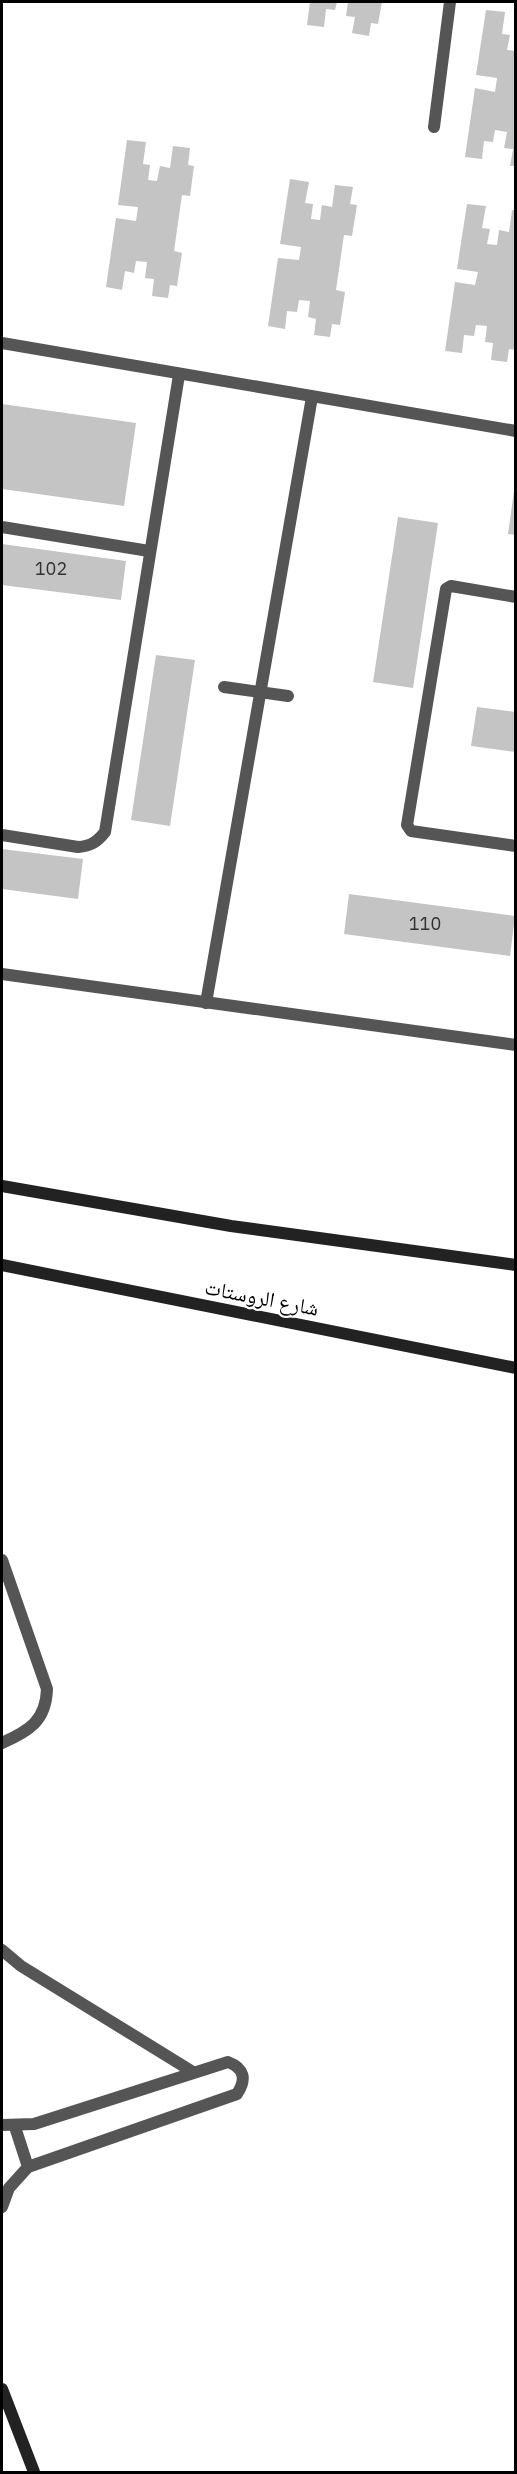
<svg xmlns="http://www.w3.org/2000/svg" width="517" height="2474" font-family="'IBM Plex Sans','Noto Naskh Arabic',sans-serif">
	<rect width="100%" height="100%" fill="#fff"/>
	<g fill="#c4c4c4">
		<path d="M310,2H337L335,10L326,9L324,27L307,25Z"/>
		<path d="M348,2H382L378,24L371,23L369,36L352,33L355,17L346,16Z"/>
		<path d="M486,10L505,12L502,34L510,35L507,50L516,51V166H510L513,149L504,148L507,132L495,130L493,142L484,141L482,159L465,157L475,88L495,92L497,78L476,75Z"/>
		<path d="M127,140L146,142L143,164L150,165L148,180L157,181L160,166L170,168L173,146L190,148L188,165L194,166L190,196L182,195L174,251L182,253L177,286L170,285L168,298L152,296L154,279L145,278L147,262L136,261L134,273L125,271L122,290L106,287L116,218L136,221L138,207L118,205Z"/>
		<path d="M290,179L309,182L305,203L313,204L311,219L320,220L322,205L332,207L335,185L353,187L350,204L357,205L352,236L344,235L336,290L345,292L340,325L332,324L330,337L314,335L316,319L308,317L310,301L299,300L297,312L287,311L285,329L268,326L278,258L299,260L301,247L280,244Z"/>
		<path d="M467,204L486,206L482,228L490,229L487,244L497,245L499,230L509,232L512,210H516V350L509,349L507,362L491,360L493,343L485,342L487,326L476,325L474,336L464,335L462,353L445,351L455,282L475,285L478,272L457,269Z"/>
		<path d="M2,404L136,423L124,506L2,489Z"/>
		<path d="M514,491H516V535L508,534Z"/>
		<path d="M398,517L438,523L413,688L373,682Z"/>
		<path d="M2,544L126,561L121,600L2,585Z"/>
		<path d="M156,655L195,660L170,826L131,820Z"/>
		<path d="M477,707L516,712V752L471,746Z"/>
		<path d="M2,849L83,859L78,899L2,889Z"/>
		<path d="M349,894L515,916L510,956L344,934Z"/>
	</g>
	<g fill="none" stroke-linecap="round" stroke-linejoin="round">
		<g stroke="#555" stroke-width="12">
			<path d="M224,687L288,696"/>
			<path d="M2,1560L47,1689C46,1721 29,1731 2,1743"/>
			<path d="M2,1950L21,1966L193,2072"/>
			<path d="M2,2125L34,2124L228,2062C244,2068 247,2079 237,2094L28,2167L9,2188L2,2207"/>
			<path d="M15,2127L28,2167"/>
		</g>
		<g stroke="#555" stroke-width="12">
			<path d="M434,127L450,2"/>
			<path d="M2,343L516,431"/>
			<path d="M2,527L149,551"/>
			<path d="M516,597L451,586L446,589L407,825L411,831L516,846"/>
			<path d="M2,835L78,847C91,846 97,842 105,832L179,375"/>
			<path d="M2,974L516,1045"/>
			<path d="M206,1003L312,397"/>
		</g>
		<g stroke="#222" stroke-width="12">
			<path d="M2,1186L231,1226L516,1265"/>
			<path d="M2,1265L516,1368"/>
			<path d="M2,2389L34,2472"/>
		</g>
	</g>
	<g text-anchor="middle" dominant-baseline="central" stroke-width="4.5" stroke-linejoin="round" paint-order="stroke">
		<g font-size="18" fill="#313131">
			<text x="51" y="568">102</text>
			<text x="425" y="923">110</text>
		</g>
		<g font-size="21" fill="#000" stroke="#fff">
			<text transform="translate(262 1297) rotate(11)">شارع الروستات</text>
		</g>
	</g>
	<rect width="517" height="2474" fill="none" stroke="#000000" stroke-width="6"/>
</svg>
